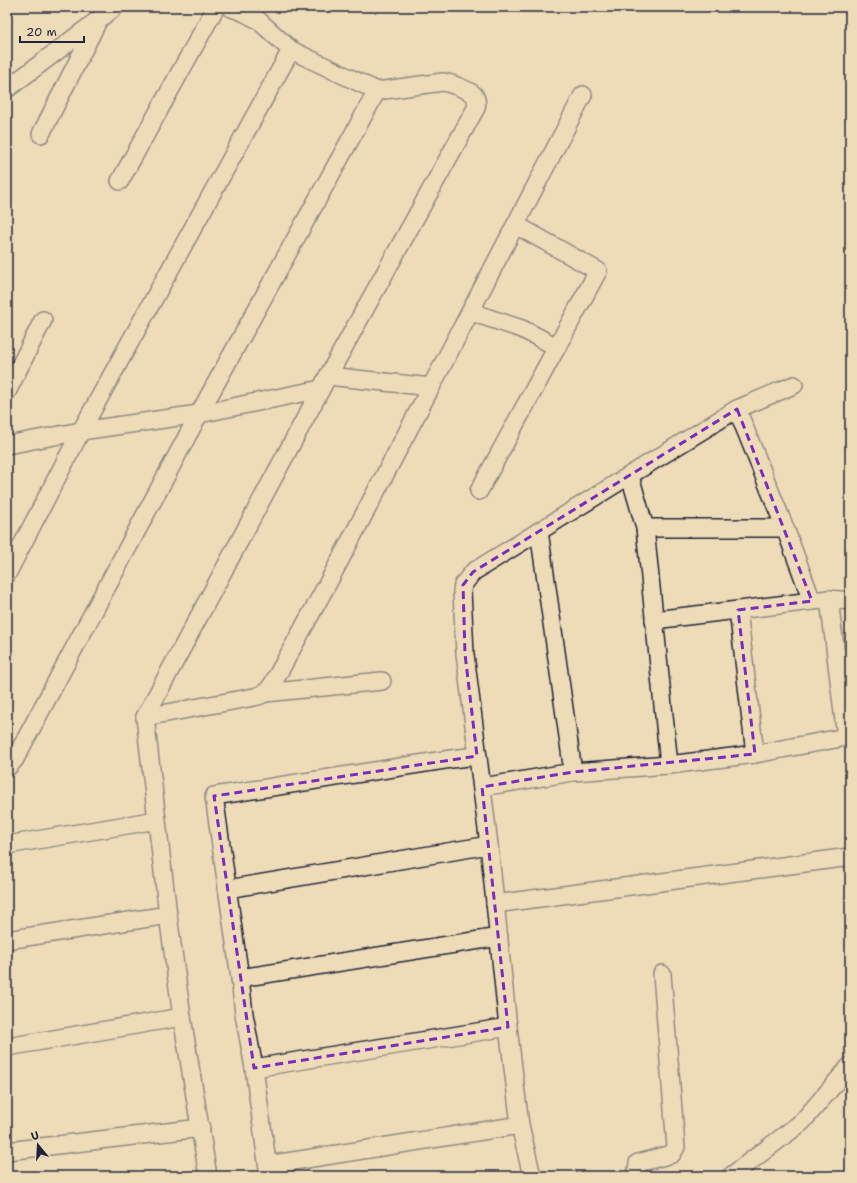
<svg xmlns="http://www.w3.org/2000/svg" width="857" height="1183" font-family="'Shantell Sans',sans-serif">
	<rect width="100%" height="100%" fill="#eedcb9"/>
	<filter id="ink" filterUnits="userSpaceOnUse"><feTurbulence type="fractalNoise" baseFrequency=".025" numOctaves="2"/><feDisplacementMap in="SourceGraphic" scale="8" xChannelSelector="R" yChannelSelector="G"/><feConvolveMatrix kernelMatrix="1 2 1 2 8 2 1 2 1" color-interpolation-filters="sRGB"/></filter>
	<g filter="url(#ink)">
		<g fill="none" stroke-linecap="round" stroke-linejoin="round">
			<g stroke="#22223b" stroke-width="20">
				<g id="minor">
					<path d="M7,89L115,7"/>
					<path d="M41,134L97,23"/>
					<path d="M120,181L216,7"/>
					<path d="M471,312L522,329L557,347"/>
					<path d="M431,387L583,95"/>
					<path d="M7,392L43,320"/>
					<path d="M7,445L81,431L199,414L321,389"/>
					<path d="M630,476L645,528L669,765"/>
					<path d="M479,491L598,271L516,225"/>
					<path d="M645,528H785L737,409"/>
					<path d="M785,528L812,601"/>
					<path d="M539,531L573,772"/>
					<path d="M7,574L81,431L291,50"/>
					<path d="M829,599L850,601"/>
					<path d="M738,610L755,754"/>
					<path d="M654,620L829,599L846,737H850"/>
					<path d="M265,693L382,681"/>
					<path d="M145,717L254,697C263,695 267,692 272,685L329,581L431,387L328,376"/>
					<path d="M7,768L15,759L199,414L377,91L291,50L258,20L243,12L229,7"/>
					<path d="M482,787L573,772L669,765L755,754L846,737"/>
					<path d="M7,845L157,820"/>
					<path d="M227,889L489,845"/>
					<path d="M495,904L850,857"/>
					<path d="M7,940L168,915"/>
					<path d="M240,978L499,937"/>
					<path d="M7,1047L182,1017"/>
					<path d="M254,1068L508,1027"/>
					<path d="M7,1151L201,1128"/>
					<path d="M268,1165L520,1125"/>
					<path d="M208,1176L182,1017L168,915L145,717L328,376L476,108C477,103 477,99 474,95C469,90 450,83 443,82L377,91"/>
					<path d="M269,1176L254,1068L244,1014L240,978L214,796L451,759L477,756"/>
					<path d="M532,1176L520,1125L508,1027L489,845L465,654L462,591L463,585L473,572L737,409L794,385"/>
					<path d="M636,1176L638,1163L672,1154L676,1147L662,974"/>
					<path d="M731,1176L802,1122L850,1066"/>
				</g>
			</g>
			<use href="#minor" stroke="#eedcb9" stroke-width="17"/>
		</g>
	</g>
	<path d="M0 0H857V1183H0ZM737,409L812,601L738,610L755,754L573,772L482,787L508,1027L254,1068L214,796L477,756L465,654L463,585L473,572Z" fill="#eedcb9" fill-opacity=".55" fill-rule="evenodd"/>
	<path fill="none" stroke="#7b2cbf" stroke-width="3" stroke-dasharray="8 5" stroke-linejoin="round" d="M737,409L812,601L738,610L755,754L573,772L482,787L508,1027L254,1068L214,796L477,756L465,654L463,585L473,572Z"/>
	<rect width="857" height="1183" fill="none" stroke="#eedcb9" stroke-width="24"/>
	<rect x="12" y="12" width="833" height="1159" fill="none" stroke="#22223b" stroke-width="1.5" filter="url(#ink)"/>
	<g transform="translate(38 1145) rotate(342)" stroke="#eedcb9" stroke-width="3" paint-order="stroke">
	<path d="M0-3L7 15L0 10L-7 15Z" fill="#22223b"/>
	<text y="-6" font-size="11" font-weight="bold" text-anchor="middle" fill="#22223b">U</text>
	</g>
	<path d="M20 36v6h64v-6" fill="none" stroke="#22223b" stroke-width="2"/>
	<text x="26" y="36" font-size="12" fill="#22223b" stroke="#eedcb9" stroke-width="3" paint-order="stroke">20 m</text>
</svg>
